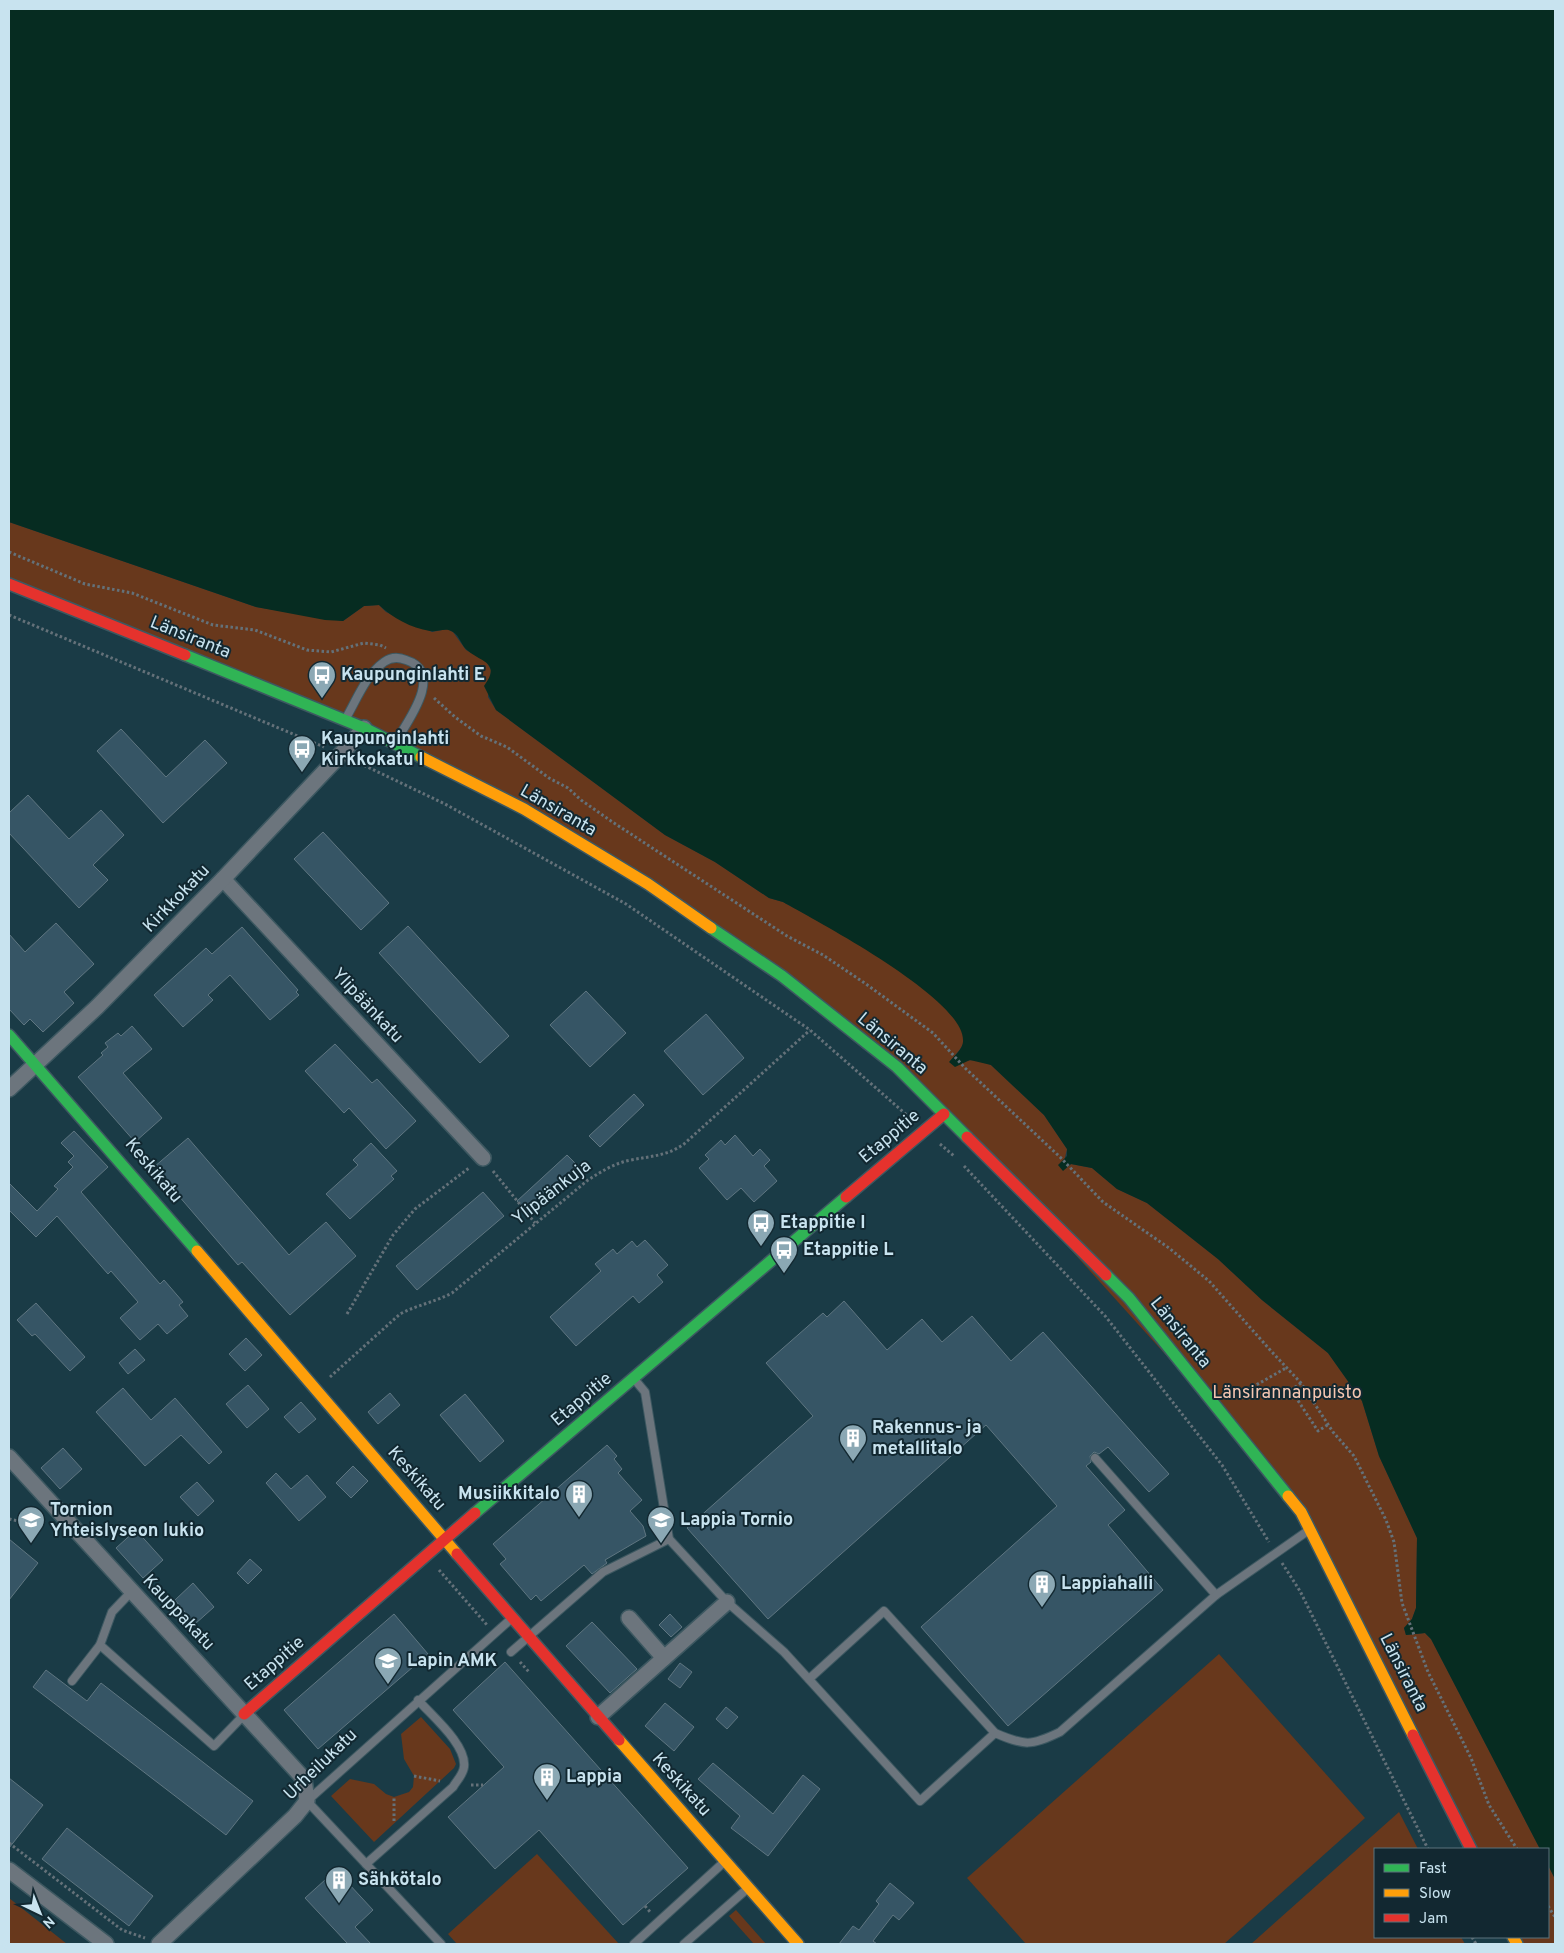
<svg xmlns="http://www.w3.org/2000/svg" width="1564" height="1953" font-family="Overpass,sans-serif">
	<rect width="100%" height="100%" fill="#1a3b46"/>
	<g fill="#68381c">
		<path d="M9,522L256,607L343,621L364,606L379,605L386,612L432,632L447,629L453,632L466,650L486,661L491,670L488,697L496,710L665,835L715,862L769,898L783,902C820,922 961,996 964,1039C964,1047 955,1055 950,1061L979,1060L991,1065L1044,1115L1067,1149L1062,1170L1071,1164L1092,1168L1117,1189L1147,1203L1218,1259L1262,1300L1328,1353L1362,1401L1379,1456L1417,1538L1416,1608L1412,1619L1404,1628L1406,1635L1425,1633L1431,1639L1540,1849H1476L1306,1510L902,1063L530,805L9,577Z"/>
		<path d="M1219,1654L1365,1818L1224,1944H1026L967,1878Z"/>
		<path d="M421,1717L450,1749L456,1764L454,1768L374,1842L331,1796L350,1779L374,1784L386,1794L394,1797L409,1792L413,1787L414,1776L404,1759L401,1734Z"/>
		<path d="M1399,1812L1418,1849H1375V1937H1461L1465,1944H1251Z"/>
		<path d="M537,1854L619,1944H457L448,1934Z"/>
		<path d="M1548,1865L1555,1879V1944H1524L1520,1937H1548Z"/>
		<path d="M9,1898L67,1944H9Z"/>
		<path d="M736,1910L766,1944H754L729,1916Z"/>
	</g>
	<path fill="#062c21" d="M9,9H1555V1879L1548,1865V1849H1540L1431,1639L1425,1633L1406,1635L1404,1628L1412,1619L1416,1608L1417,1538L1379,1456L1362,1401L1328,1353L1262,1300L1218,1259L1147,1203L1117,1189L1092,1168L1071,1164L1063,1171L1058,1165L1067,1156V1149L1044,1115L991,1065L970,1060L955,1067L949,1062C954,1056 964,1048 963,1040C963,998 818,922 783,902L769,898L715,862L665,835L496,710L484,686C502,662 480,662 467,650C461,645 460,636 453,632C446,627 438,632 430,631C411,628 393,618 379,605L364,606L343,621L325,620L256,607L9,522Z"/>
	<g fill="#365565" stroke="#5f7681">
		<path d="M121,729L166,777L205,740L227,763L163,823L97,751Z"/>
		<path d="M28,795L69,839L101,810L124,835L93,865L108,880L79,908L9,833V813Z"/>
		<path d="M323,832L389,903L361,930L294,859Z"/>
		<path d="M56,923L94,964L64,992L74,1003L43,1032L30,1019L24,1025L9,1009V934L25,952Z"/>
		<path d="M408,926L509,1036L480,1063L379,953Z"/>
		<path d="M242,927L298,990L296,992L299,995L270,1020L230,975L208,995L213,1000L183,1027L154,995L206,948L212,954Z"/>
		<path d="M586,991L626,1033L590,1067L550,1025Z"/>
		<path d="M706,1014L744,1058L703,1095L664,1051Z"/>
		<path d="M132,1026L152,1049L123,1073L162,1118L135,1142L78,1077L103,1055L101,1053L108,1047L105,1043L118,1033L121,1036Z"/>
		<path d="M335,1044L372,1083L377,1079L416,1121L386,1149L349,1108L344,1113L305,1071Z"/>
		<path d="M634,1094L644,1105L600,1147L589,1136Z"/>
		<path d="M74,1131L108,1167L81,1192L160,1284L164,1280L183,1302L179,1305L188,1316L167,1334L158,1324L140,1340L120,1318L138,1302L111,1271L108,1274L57,1216L36,1237L9,1210V1183L37,1211L58,1189L54,1186L73,1167L68,1162L74,1156L61,1143Z"/>
		<path d="M735,1135L753,1156L760,1149L770,1160L764,1166L777,1181L754,1202L741,1188L727,1200L699,1168L709,1159L705,1155L721,1140L725,1145Z"/>
		<path d="M188,1138L289,1255L326,1222L356,1256L290,1315L242,1262L238,1265L154,1167Z"/>
		<path d="M371,1143L397,1171L391,1176L394,1179L350,1219L326,1194L358,1165L353,1160Z"/>
		<path d="M567,1155L578,1166L528,1212L517,1201Z"/>
		<path d="M483,1192L504,1216L417,1290L396,1266Z"/>
		<path d="M645,1240L668,1265L657,1275L663,1282L639,1303L633,1296L576,1346L550,1317L601,1271L595,1264L613,1249L617,1254L632,1241L637,1247Z"/>
		<path d="M844,1301L887,1350L922,1319L942,1342L972,1316L1011,1361L1043,1332L1169,1474L1149,1492L1108,1447L1099,1454L1094,1452L1090,1456L1091,1462L1086,1466L1125,1510L1108,1525L1163,1590L1008,1726L921,1627L1057,1506L986,1425L768,1619L687,1528L813,1416L766,1363L823,1313L827,1317Z"/>
		<path d="M36,1303L85,1357L70,1371L35,1334L32,1336L17,1320Z"/>
		<path d="M246,1338L262,1355L245,1371L229,1354Z"/>
		<path d="M135,1349L145,1360L128,1374L119,1363Z"/>
		<path d="M248,1385L269,1409L247,1428L226,1404Z"/>
		<path d="M123,1388L151,1420L175,1398L222,1452L209,1464L181,1435L145,1466L96,1412Z"/>
		<path d="M390,1393L400,1405L378,1424L368,1412Z"/>
		<path d="M465,1394L504,1441L480,1462L440,1415Z"/>
		<path d="M301,1402L316,1419L299,1433L284,1417Z"/>
		<path d="M607,1445L617,1456L614,1459L622,1469L618,1473L642,1500L630,1511L643,1526L646,1536L605,1560L607,1563L592,1574L584,1565L541,1601L536,1595L531,1600L500,1564L506,1559L493,1544Z"/>
		<path d="M63,1448L82,1469L60,1489L41,1468Z"/>
		<path d="M353,1466L368,1481L351,1498L336,1483Z"/>
		<path d="M276,1473L291,1489L307,1475L326,1497L299,1521L266,1483Z"/>
		<path d="M197,1482L214,1501L198,1516L180,1497Z"/>
		<path d="M136,1530L163,1560L143,1578L116,1548Z"/>
		<path d="M9,1539L38,1563L9,1600Z"/>
		<path d="M250,1559L262,1570L248,1584L237,1573Z"/>
		<path d="M193,1583L214,1607L195,1624L175,1600Z"/>
		<path d="M394,1614L428,1654L318,1749L284,1710Z"/>
		<path d="M670,1614L682,1627L671,1637L659,1625Z"/>
		<path d="M592,1622L637,1669L610,1693L566,1646Z"/>
		<path d="M505,1662L688,1868L623,1925L539,1830L495,1869L448,1817L504,1767L453,1710Z"/>
		<path d="M680,1663L692,1672L680,1688L668,1679Z"/>
		<path d="M46,1670L87,1701L101,1683L253,1801L226,1835L33,1687Z"/>
		<path d="M665,1703L694,1727L674,1751L645,1726Z"/>
		<path d="M726,1707L738,1717L727,1729L716,1719Z"/>
		<path d="M713,1763L773,1814L803,1775L820,1789L768,1856L731,1828L740,1816L698,1779Z"/>
		<path d="M9,1778L43,1805L9,1848Z"/>
		<path d="M67,1828L153,1896L129,1926L42,1859Z"/>
		<path d="M336,1870L373,1910L355,1927L371,1944H348L305,1898Z"/>
		<path d="M890,1883L914,1903L899,1920L893,1915L873,1941L877,1944H839L853,1926L859,1930L879,1904L876,1901Z"/>
	</g>
	<g fill="none" stroke-linecap="round" stroke-linejoin="round">
		<g stroke="#3d5861" stroke-width="10">
			<g id="lane">
				<path d="M346,718C357,699 366,675 384,662C391,657 399,657 406,660C445,672 408,721 396,741"/>
				<path d="M635,1380L645,1392L669,1539L727,1602L784,1652L920,1801L995,1733"/>
				<path d="M1095,1458L1216,1595"/>
				<path d="M132,1591L112,1612L100,1645L214,1746L243,1716"/>
				<path d="M511,1652L603,1572L669,1539"/>
				<path d="M809,1679L884,1611L995,1733C1025,1746 1031,1746 1060,1732L1216,1595L1309,1530"/>
				<path d="M72,1681L100,1645"/>
				<path d="M366,1864L453,1787C457,1780 463,1775 464,1767C467,1745 432,1716 418,1700"/>
				<path d="M441,1944L307,1801L511,1619"/>
				<path d="M634,1944L723,1863"/>
				<path d="M684,1944L747,1889"/>
			</g>
		</g>
		<g stroke="#3d5861" stroke-width="18">
			<g id="street">
				<path d="M223,879L483,1158"/>
				<path d="M9,1089L97,1007L223,879L341,754L364,728"/>
				<path d="M9,1457L304,1779L307,1801L295,1816L159,1944"/>
				<path d="M629,1618L664,1658"/>
				<path d="M598,1717L727,1602"/>
				<path d="M9,1870L106,1944"/>
			</g>
		</g>
		<g stroke="#3d5861" stroke-width="14">
			<g id="fast">
				<path d="M185,655L364,728L421,757"/>
				<path d="M711,928L782,976L897,1067L967,1137"/>
				<path d="M9,1035L197,1251"/>
				<path d="M1106,1275L1129,1298L1288,1496"/>
				<path d="M475,1513L846,1197"/>
			</g>
		</g>
		<g stroke="#3d5861" stroke-width="14">
			<g id="slow">
				<path d="M421,757L524,809L648,884L711,928"/>
				<path d="M197,1251L457,1554"/>
				<path d="M1288,1496L1301,1512L1413,1735"/>
				<path d="M619,1740L798,1944"/>
				<path d="M1513,1937L1517,1944"/>
			</g>
		</g>
		<g stroke="#3d5861" stroke-width="14">
			<g id="jam">
				<path d="M9,584L185,655"/>
				<path d="M967,1137L1106,1275"/>
				<path d="M846,1197L944,1114"/>
				<path d="M457,1554L619,1740"/>
				<path d="M244,1714L475,1513"/>
				<path d="M1413,1735L1471,1849"/>
			</g>
		</g>
		<g stroke="#647179" stroke-width="3" stroke-dasharray="2.5 2.5" stroke-linecap="butt">
			<path d="M9,552L85,584L132,593L213,625L255,630L307,650L331,652L364,643L380,645L386,648"/>
			<path d="M9,615L324,747"/>
			<path d="M434,698L455,717L481,736L507,747L549,778L568,788L581,800L611,821L787,936L823,955L866,984L933,1033L965,1068L1060,1157L1103,1202L1169,1248L1209,1281L1271,1351L1301,1383L1333,1432L1354,1456L1386,1520L1394,1542L1402,1603L1428,1672L1471,1758L1489,1805L1517,1849"/>
			<path d="M355,761L445,804L626,904L810,1030L909,1117"/>
			<path d="M940,1144L954,1156"/>
			<path d="M964,1166L1106,1317L1222,1465L1269,1542"/>
			<path d="M493,1171L535,1223"/>
			<path d="M347,1314L393,1235L415,1209L469,1168"/>
			<path d="M330,1377L400,1314C417,1305 435,1302 452,1293L588,1180C602,1171 615,1163 631,1160C651,1156 667,1156 684,1144L810,1030"/>
			<path d="M1301,1383L1291,1390L1318,1431L1329,1424"/>
			<path d="M1235,1397L1286,1368"/>
			<path d="M9,1519L27,1523L45,1520"/>
			<path d="M1282,1563L1300,1591L1428,1849"/>
			<path d="M439,1570L487,1625"/>
			<path d="M520,1662L529,1672"/>
			<path d="M414,1776L440,1781"/>
			<path d="M471,1785H483"/>
			<path d="M394,1821V1797"/>
			<path d="M9,1843L122,1930L145,1938"/>
			<path d="M645,1906L651,1913"/>
			<path d="M1548,1906L1555,1917"/>
			<path d="M1472,1937L1476,1944"/>
		</g>
		<use href="#lane" stroke="#6c757d" stroke-width="8"/>
		<use href="#street" stroke="#6c757d" stroke-width="15"/>
		<use href="#fast" stroke="#30b455" stroke-width="11"/>
		<use href="#slow" stroke="#ff9f0a" stroke-width="11"/>
		<use href="#jam" stroke="#e5322d" stroke-width="11"/>
	</g>
	<defs>
		<g id="bus-pin" transform="scale(1.4375)"><path d="M0 17L-7.5 6A9.5 9.5 0 1 1 7.5 6Z" fill="#8ba8b4" stroke="#122831"/><path d="M-5-6H5V4H4V6H2V4H-2V6H-4V4H-5ZM-3.5-4V0h7V-4ZM-3.5 1.2v1.5H-2V1.2ZM2 1.2v1.5H3.5V1.2Z" fill="#fff"/></g>
		<g id="building-pin" transform="scale(1.4375)"><path d="M0 17L-7.5 6A9.5 9.5 0 1 1 7.5 6Z" fill="#8ba8b4" stroke="#122831"/><path d="M-4-6H4V6H1V3H-1V6H-4ZM-2.5-4.3h1.7v1.8h-1.7ZM.8-4.3h1.7v1.8H.8ZM-2.5-1h1.7V.8h-1.7ZM.8-1h1.7V.8H.8Z" fill="#fff"/></g>
		<g id="school-pin" transform="scale(1.4375)"><path d="M0 17L-7.5 6A9.5 9.5 0 1 1 7.5 6Z" fill="#8ba8b4" stroke="#122831"/><path d="M0-5L7-2L0 1L-7-2ZM-4 1L0 2.5L4 1V4Q0 6-4 4Z" fill="#fff"/></g>
		<g id="university-pin" transform="scale(1.4375)"><path d="M0 17L-7.5 6A9.5 9.5 0 1 1 7.5 6Z" fill="#8ba8b4" stroke="#122831"/><path d="M0-5L7-2L0 1L-7-2ZM-4 1L0 2.5L4 1V4Q0 6-4 4Z" fill="#fff"/></g>
	</defs>
	<g fill-rule="evenodd">
		<use href="#bus-pin" x="322" y="675"/>
		<use href="#bus-pin" x="302" y="749"/>
		<use href="#bus-pin" x="761" y="1223"/>
		<use href="#bus-pin" x="784" y="1250"/>
		<use href="#building-pin" x="853" y="1438"/>
		<use href="#building-pin" x="579" y="1494"/>
		<use href="#school-pin" x="31" y="1520"/>
		<use href="#school-pin" x="661" y="1520"/>
		<use href="#building-pin" x="1042" y="1584"/>
		<use href="#university-pin" x="388" y="1661"/>
		<use href="#building-pin" x="547" y="1777"/>
		<use href="#building-pin" x="339" y="1880"/>
	</g>
	<g text-anchor="middle" dominant-baseline="central" stroke-width="4" stroke-linejoin="round" paint-order="stroke">
		<g font-size="18" fill="#c8e3ef" stroke="#122831">
			<text transform="translate(190 638) rotate(22)">Länsiranta</text>
			<text transform="translate(558 811) rotate(30)">Länsiranta</text>
			<text transform="translate(177 899) rotate(-46)">Kirkkokatu</text>
			<text transform="translate(367 1006) rotate(47)">Ylipäänkatu</text>
			<text transform="translate(892 1044) rotate(40)">Länsiranta</text>
			<text transform="translate(890 1137) rotate(-40)">Etappitie</text>
			<text transform="translate(153 1171) rotate(50)">Keskikatu</text>
			<text transform="translate(552 1193) rotate(-38)">Ylipäänkuja</text>
			<text transform="translate(1180 1333) rotate(51)">Länsiranta</text>
			<text transform="translate(582 1400) rotate(-40)">Etappitie</text>
			<text transform="translate(416 1479) rotate(49)">Keskikatu</text>
			<text transform="translate(178 1613) rotate(47)">Kauppakatu</text>
			<text transform="translate(275 1664) rotate(-41)">Etappitie</text>
			<text transform="translate(1403 1673) rotate(63)">Länsiranta</text>
			<text transform="translate(321 1765) rotate(-44)">Urheilukatu</text>
			<text transform="translate(681 1785) rotate(48)">Keskikatu</text>
		</g>
		<g font-size="18" font-weight="bold" fill="#c8e3ef" stroke="#122831" text-anchor="start">
			<text x="341" y="675">Kaupunginlahti E</text>
			<text x="321" y="739">Kaupunginlahti<tspan x="321" dy="21">Kirkkokatu I</tspan></text>
			<text x="780" y="1223">Etappitie I</text>
			<text x="803" y="1250">Etappitie L</text>
			<text x="872" y="1428">Rakennus- ja<tspan x="872" dy="21">metallitalo</tspan></text>
			<text x="560" y="1494" text-anchor="end">Musiikkitalo</text>
			<text x="50" y="1510">Tornion<tspan x="50" dy="21">Yhteislyseon lukio</tspan></text>
			<text x="680" y="1520">Lappia Tornio</text>
			<text x="1061" y="1584">Lappiahalli</text>
			<text x="407" y="1661">Lapin AMK</text>
			<text x="566" y="1777">Lappia</text>
			<text x="358" y="1880">Sähkötalo</text>
		</g>
		<g font-size="18" fill="#f5c6b1" stroke="#122831">
			<text x="1287" y="1393">Länsirannanpuisto</text>
		</g>
	</g>
	<rect width="1564" height="1953" fill="none" stroke="#c8e3ef" stroke-width="20"/>
	<rect x="1374" y="1848" width="175" height="90" fill="#122831" stroke="#5b737d"/>
	<rect x="1384" y="1864" width="25" height="8" fill="#30b455" stroke="#5b737d"/>
	<text x="1419" y="1873" font-size="15" fill="#c8e3ef">Fast</text>
	<rect x="1384" y="1889" width="25" height="8" fill="#ff9f0a" stroke="#5b737d"/>
	<text x="1419" y="1898" font-size="15" fill="#c8e3ef">Slow</text>
	<rect x="1384" y="1914" width="25" height="8" fill="#e5322d" stroke="#5b737d"/>
	<text x="1419" y="1923" font-size="15" fill="#c8e3ef">Jam</text>
	<g transform="translate(40 1913) rotate(137)" stroke="#122831" stroke-width="4" paint-order="stroke">
	<path d="M0-4L9 19L0 12L-9 19Z" fill="#c8e3ef"/>
	<text y="-8" font-size="14" font-weight="bold" text-anchor="middle" fill="#c8e3ef">N</text>
	</g>
</svg>
